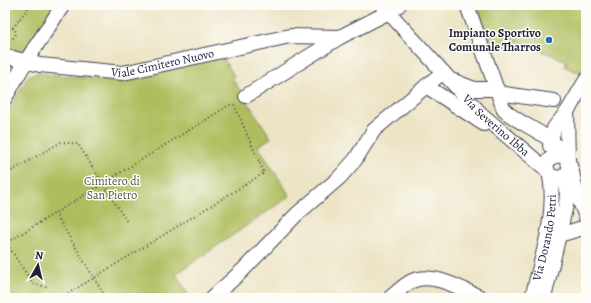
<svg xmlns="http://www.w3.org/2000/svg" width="591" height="303" font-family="Alegreya,serif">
	<rect width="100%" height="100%" fill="#fdfcf7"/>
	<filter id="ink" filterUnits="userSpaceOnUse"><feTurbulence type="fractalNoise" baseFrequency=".025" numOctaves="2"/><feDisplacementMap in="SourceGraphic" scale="8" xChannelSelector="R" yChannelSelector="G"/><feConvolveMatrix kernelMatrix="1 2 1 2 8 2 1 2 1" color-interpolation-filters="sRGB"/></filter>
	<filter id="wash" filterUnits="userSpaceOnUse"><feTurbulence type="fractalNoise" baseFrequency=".012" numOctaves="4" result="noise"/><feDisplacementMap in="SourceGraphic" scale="16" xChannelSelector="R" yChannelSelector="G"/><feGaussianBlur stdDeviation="0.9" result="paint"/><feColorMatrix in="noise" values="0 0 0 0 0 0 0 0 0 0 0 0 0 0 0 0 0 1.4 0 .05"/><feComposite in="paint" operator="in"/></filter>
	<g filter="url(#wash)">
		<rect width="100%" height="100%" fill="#ede4c6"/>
		<g fill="#b0bd5f" stroke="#69704d">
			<path d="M5,5H56L23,51L5,48Z"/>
			<path d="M477,5H586V65L582,71H575L565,67L567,61L506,37L507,46L496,49L494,43L491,44Z"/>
			<path d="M221,55L234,76L232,78L271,138L258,146L290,196L176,274L190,298H5V116L29,75L35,73L120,81Z"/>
		</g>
	</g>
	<g filter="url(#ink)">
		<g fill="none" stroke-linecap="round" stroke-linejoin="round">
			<g stroke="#403f50" stroke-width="16">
				<g id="minor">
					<path id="s1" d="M382,5L480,113L547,170"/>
					<path d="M467,5L504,110C527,130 550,131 566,159"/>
					<path id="s2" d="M5,56L40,65L123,73L290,36L340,37"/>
					<path d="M454,81L474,89H497"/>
					<path d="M426,86L484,124"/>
					<path d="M498,93L554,101"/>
					<path d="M246,96L340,37L389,12L399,5"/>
					<path d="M5,98L26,61L63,5"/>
					<path d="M550,146L554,128L567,112"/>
					<path d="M568,162L567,112L586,80"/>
					<path d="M569,166L568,173L560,178L550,176L546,167C547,163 548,159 553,157C558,154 564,156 567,160C573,167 573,181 576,190C578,199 583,208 586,217"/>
					<path d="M559,235L586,227"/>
					<path d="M212,298L243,270L297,214L339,178L355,160L374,130L443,72"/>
					<path d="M390,298C397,292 404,285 412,281C433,271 463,290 482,298"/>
					<path id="s3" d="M532,298C541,259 557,216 550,176"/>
					<path d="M544,298L566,205L567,193L563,178"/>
				</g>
			</g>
			<g stroke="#403f50" stroke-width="2" stroke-dasharray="1 3" stroke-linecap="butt">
				<path d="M13,28L30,5"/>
				<path d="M5,29L10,27L15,29L16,34L13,38L8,39L5,38"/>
				<path d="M5,175L61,142L78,144L127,222"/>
				<path d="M55,213L106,298"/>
				<path d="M5,241L33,284L47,287"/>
				<path d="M5,244L233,103"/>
				<path d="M61,298L264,173L233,102"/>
			</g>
			<use href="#minor" stroke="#fff" stroke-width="14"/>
		</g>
	</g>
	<circle fill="#1f6fb2" stroke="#fdfcf7" stroke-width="1.5" cx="549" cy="40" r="4"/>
	<g text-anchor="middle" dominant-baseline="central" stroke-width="3" stroke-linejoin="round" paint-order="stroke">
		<g font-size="12" font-weight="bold" fill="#22223b" stroke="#fdfcf7" text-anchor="end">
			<text x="541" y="33">Impianto Sportivo<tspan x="541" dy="14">Comunale Tharros</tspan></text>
		</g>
		<g font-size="12" fill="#22223b" stroke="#fdfcf7">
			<text stroke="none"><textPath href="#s2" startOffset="160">Viale Cimitero Nuovo</textPath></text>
			<text stroke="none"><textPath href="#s1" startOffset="166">Via Severino Ibba</textPath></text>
			<text stroke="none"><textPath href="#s3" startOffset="62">Via Dorando Petri</textPath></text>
		</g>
		<g font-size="12" fill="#545848" stroke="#fdfcf7">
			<text x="112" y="181">Cimitero di<tspan x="112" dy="14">San Pietro</tspan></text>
		</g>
	</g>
	<rect width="591" height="303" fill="none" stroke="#fdfcf7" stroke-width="20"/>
	<g transform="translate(38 265) rotate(8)" stroke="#fdfcf7" stroke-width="3" paint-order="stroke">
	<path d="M0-3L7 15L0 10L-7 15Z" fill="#22223b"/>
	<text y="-6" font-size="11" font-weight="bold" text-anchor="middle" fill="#22223b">N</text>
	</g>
</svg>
